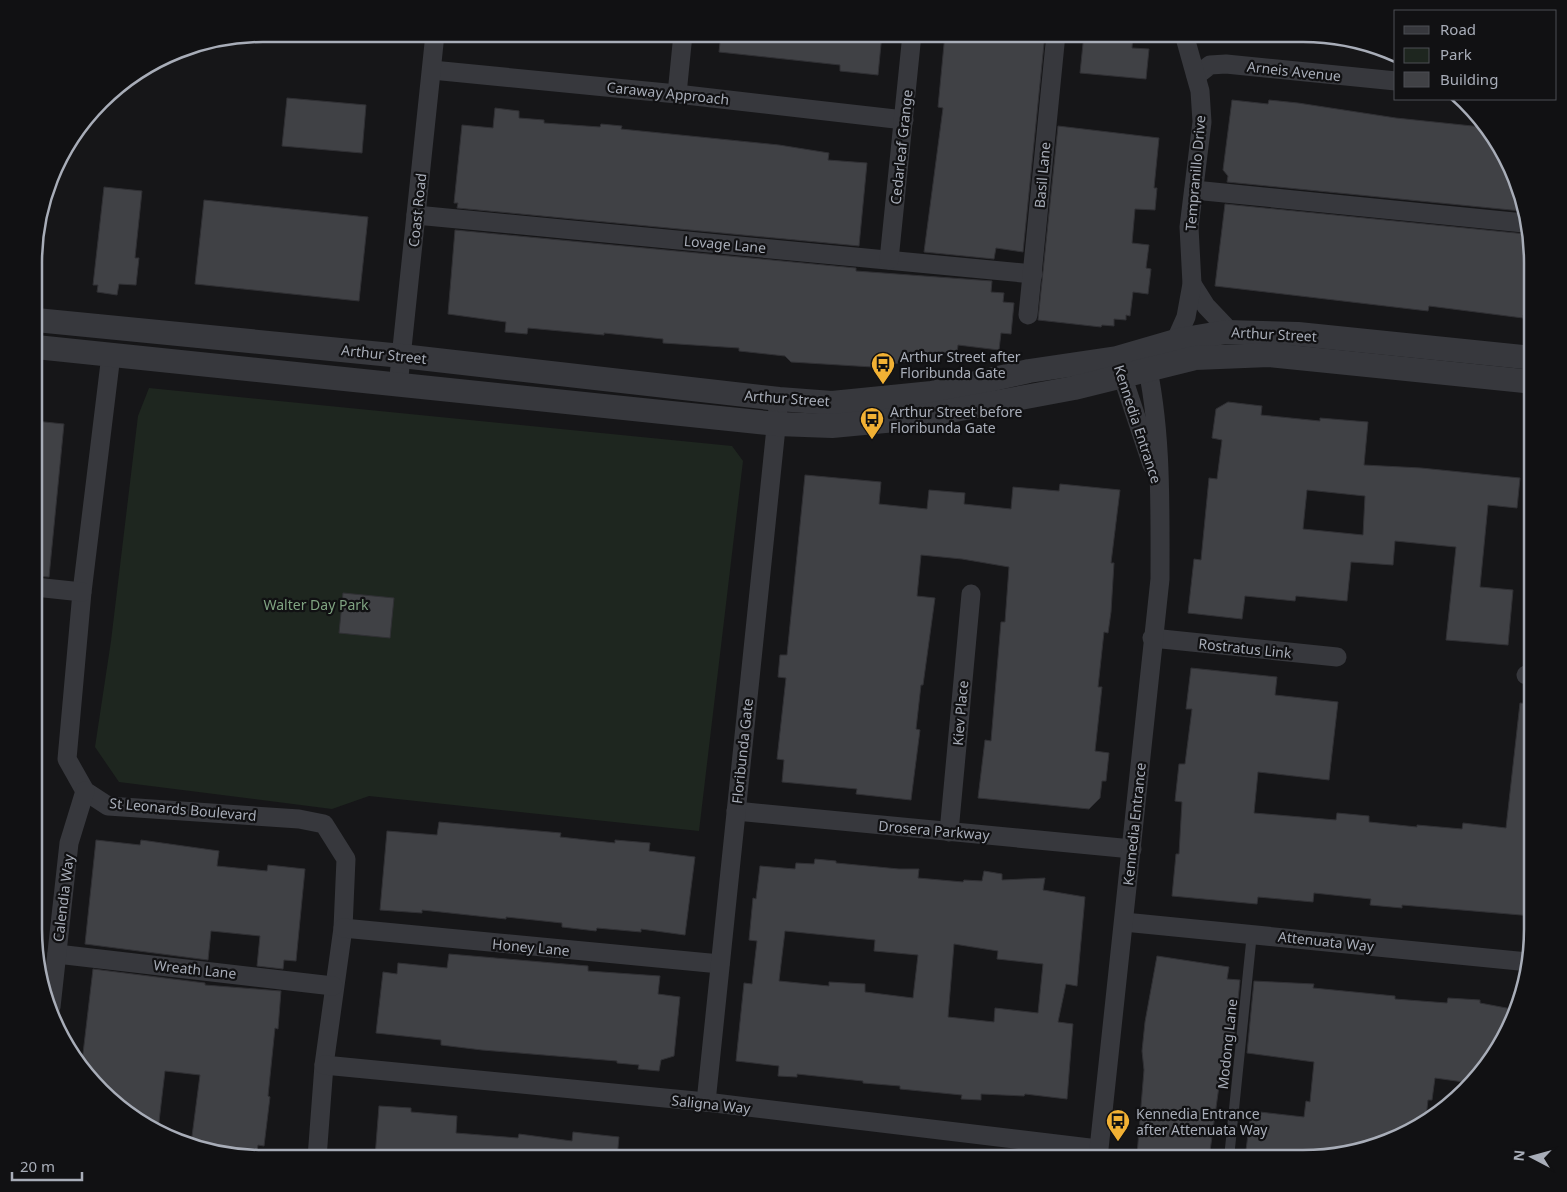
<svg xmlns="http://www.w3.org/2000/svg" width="1567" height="1192" font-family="'Noto Sans',sans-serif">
	<rect width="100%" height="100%" fill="#161618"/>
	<path fill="#1e261f" d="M149,388L732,446L743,461L699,831L369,796L332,809L119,782L95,747L111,641L138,416Z"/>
	<g fill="#404145" stroke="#303034" fill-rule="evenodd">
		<path d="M721,34H882L878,75L840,71V65L719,52Z"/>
		<path d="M945,34H1045L1023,252L996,248L994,259L924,252L943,108L938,107Z"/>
		<path d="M1084,34H1133L1132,48L1149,49L1146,79L1080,73Z"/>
		<path d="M287,98L366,105L362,153L282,146Z"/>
		<path d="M1232,100L1268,104L1269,100L1298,103L1396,118L1482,127L1510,162L1521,211L1227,182L1228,176L1223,170Z"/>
		<path d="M495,108L519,111V118L544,120V123L600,127L601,124L622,126L621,129L779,145L829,153L828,160L867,163L859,246L457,208L458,203H454L462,125L493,128Z"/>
		<path d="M1058,126L1159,138L1154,188H1157L1155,210L1135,209L1132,243L1149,245L1146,268L1151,269L1148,294L1133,292L1130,316L1126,315V320L1114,319V326L1102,325L1101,327L1038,320Z"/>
		<path d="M104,187L142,191L135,258H139L136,285L119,284L117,295L97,292L98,285H93Z"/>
		<path d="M204,200L368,217L359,301L195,284Z"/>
		<path d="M1225,204L1526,234L1533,264V316L1523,315V318L1429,306L1428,311L1215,286Z"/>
		<path d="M455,230L856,268V271L992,281L991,292L1004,293L1003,302L1014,303L1011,334L1001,333L999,350L958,345L957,353L937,352L936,358L914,356L913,360L889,365V368L791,362L785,356L739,351V348L663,343V339L604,333V335L528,328L527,334L505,332L506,322L448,314Z"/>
		<path d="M1228,402L1262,406L1261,415L1320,421V418L1368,422L1364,465L1421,468L1520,478L1517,508L1488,505L1480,587L1513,590L1508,645L1446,640L1456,547L1395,541L1393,565L1351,562L1347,601L1296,596L1295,601L1245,596L1242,619L1188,613L1194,559L1201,560L1209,478L1217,479L1222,440L1212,438L1216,409ZM1307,490L1365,496L1363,535L1303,529Z"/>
		<path d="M35,421L64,424L49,577L35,576Z"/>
		<path d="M805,475L881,482L879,504L927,509L929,490L965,493L964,504L1011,509L1013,487L1059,491L1060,484L1120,490L1111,563H1114L1111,612L1108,633L1104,632L1098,687H1102L1095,751L1109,753L1106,781H1102L1100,798L1089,809L978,798L985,740L991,741L1001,622H1005L1009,567L962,559L921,555L917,596L935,598L923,685H921L916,729L920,730L911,800L856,794L857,789L782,782L784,760L777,759L786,678L778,677L780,655H787Z"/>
		<path d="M343,593L394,598L390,638L339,633Z"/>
		<path d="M1191,668L1277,677L1275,695L1338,702L1329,780L1258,772L1254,813L1336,820L1337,813L1369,816V822L1417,827V825L1462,829L1463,823L1506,828L1520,703L1533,704V916L1402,905V908L1370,905L1371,899L1314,893L1313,902L1258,897L1257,904L1172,896L1176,854H1179L1182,802L1175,801L1179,764H1185L1192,709H1186Z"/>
		<path d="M439,822L561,833L560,837L615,843V840L650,843L649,851L695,857L685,935L641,929V932L597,928L596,931L562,927V923L506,917V919L422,910V913L380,910L387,831L437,835Z"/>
		<path d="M96,840L140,845L141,840L219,851L217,866L267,871L268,865L305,869L296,961L284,960L283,969L257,966L260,936L211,931L208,960L85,944Z"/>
		<path d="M815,859L836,861V863L899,869H919L918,878L963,882L964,880L982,881L984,871L1002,874V880L1045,878L1043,890L1085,897L1077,986L1066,984L1058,1022L1073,1024L1067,1099L1025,1094L1024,1096L981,1094V1100L961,1099L962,1095L900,1089V1086L863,1083V1081L797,1074V1077L778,1076L779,1066L736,1061L744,983L752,984L757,941L749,940L753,898L756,899L760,866L795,869L796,863L814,864ZM785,931L875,940L874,951L918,955L913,998L865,992V984L829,982V986L779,981ZM954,944L998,951L997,959L1043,964L1038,1013L995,1008L994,1022L948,1017Z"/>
		<path d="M449,954L588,966V971L660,976L658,994L680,997L674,1056L661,1060L659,1071L638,1069L639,1065L617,1063V1061L482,1050L441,1045V1040L376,1033L383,972L397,974L398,963L447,968Z"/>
		<path d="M1157,956L1229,967L1227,979L1240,980L1233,1051L1224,1050L1210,1151H1195L1194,1158L1137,1155L1144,1070L1142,1051L1145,1022Z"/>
		<path d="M93,969L205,983V985L281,991L278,1029L275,1028L268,1096L270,1097L264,1146L258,1145L256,1158L191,1144L200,1075L165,1071L158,1130L112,1101L82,1062Z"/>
		<path d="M1254,981L1314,984L1313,988L1395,996V999L1447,1003L1448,998L1480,1000V1003L1517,1010L1516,1016L1476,1080L1471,1083L1435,1078L1432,1100H1428L1426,1118L1405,1135L1303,1158H1245L1251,1111L1304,1117L1306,1101L1310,1102L1314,1062L1247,1053Z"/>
		<path d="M379,1106L411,1108V1112L457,1116L456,1133L518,1138L519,1134L572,1141L573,1132L619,1137L617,1158L375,1157Z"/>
	</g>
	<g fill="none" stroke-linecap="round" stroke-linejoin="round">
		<path stroke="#37383d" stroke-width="10" d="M1229,1158L1252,933"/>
		<g stroke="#37383d" stroke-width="19">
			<path d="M432,70L677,94L904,120"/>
			<path d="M1196,76L1210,65L1226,64L1396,81"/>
			<path d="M677,94L683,34"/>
			<path d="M1194,190L1524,223"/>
			<path d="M416,215L1033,274"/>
			<path d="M889,260L912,34"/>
			<path d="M1192,284L1206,306L1225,326L1226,332"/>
			<path d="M1028,315L1056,34"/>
			<path d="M1179,340L1178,335L1186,317L1192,284L1189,227L1202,122L1200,91L1184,34"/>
			<path d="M111,355L82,592L67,759L85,791L108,806L299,819L324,824L346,859L343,928L324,1065L317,1158"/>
			<path d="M1118,363L1152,465"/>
			<path d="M398,386L435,34"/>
			<path d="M35,587L82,592"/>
			<path d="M1152,638L1337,657"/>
			<path d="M1526,675L1533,676"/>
			<path d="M736,811L1132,849"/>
			<path d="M949,832L971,594"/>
			<path d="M1124,922L1528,962"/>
			<path d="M343,928L720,964"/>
			<path d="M57,954L333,986"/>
			<path d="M51,1007L69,843L85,791"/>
			<path d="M324,1065L706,1102L1098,1149"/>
			<path d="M706,1102L779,399"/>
			<path d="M1098,1158L1160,579C1160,505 1162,429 1145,356"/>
		</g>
		<g stroke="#37383d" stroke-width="24">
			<path d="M36,320L402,356L779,399L832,403L932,393L1029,371L1117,358L1179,340L1226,332L1298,334L1533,358"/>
			<path d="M36,347L777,424L832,426L906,419L1074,388L1195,358L1269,355L1533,382"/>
		</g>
	</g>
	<defs>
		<g id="bus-pin" transform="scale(1.25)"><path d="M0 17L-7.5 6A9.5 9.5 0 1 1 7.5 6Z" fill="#f2b134" stroke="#111113"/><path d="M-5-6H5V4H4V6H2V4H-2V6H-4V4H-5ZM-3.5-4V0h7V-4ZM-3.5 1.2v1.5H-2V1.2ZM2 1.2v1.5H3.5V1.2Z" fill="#111"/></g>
	</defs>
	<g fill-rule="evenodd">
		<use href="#bus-pin" x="883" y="364"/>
		<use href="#bus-pin" x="872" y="419"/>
		<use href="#bus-pin" x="1118" y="1121"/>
	</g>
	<g text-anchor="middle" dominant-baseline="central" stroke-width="4.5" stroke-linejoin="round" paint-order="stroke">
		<g font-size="14" fill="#a8adb8" stroke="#111113">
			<text transform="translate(1294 71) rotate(6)">Arneis Avenue</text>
			<text transform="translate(668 93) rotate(6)">Caraway Approach</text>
			<text transform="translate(901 147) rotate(-84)">Cedarleaf Grange</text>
			<text transform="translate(1195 173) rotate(-85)">Tempranillo Drive</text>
			<text transform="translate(1042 175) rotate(-85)">Basil Lane</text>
			<text transform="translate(417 210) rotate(-84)">Coast Road</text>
			<text transform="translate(725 244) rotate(5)">Lovage Lane</text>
			<text transform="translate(1274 334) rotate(3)">Arthur Street</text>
			<text transform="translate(384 354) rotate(6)">Arthur Street</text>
			<text transform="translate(787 398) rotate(4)">Arthur Street</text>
			<text transform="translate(1138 424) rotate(72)">Kennedia Entrance</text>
			<text transform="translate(1245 648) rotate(6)">Rostratus Link</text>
			<text transform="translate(960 713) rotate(-85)">Kiev Place</text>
			<text transform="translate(742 751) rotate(-84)">Floribunda Gate</text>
			<text transform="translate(183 809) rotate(5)">St Leonards Boulevard</text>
			<text transform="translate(1134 824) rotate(-84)">Kennedia Entrance</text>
			<text transform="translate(934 830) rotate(5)">Drosera Parkway</text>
			<text transform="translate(63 898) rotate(-83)">Calendia Way</text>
			<text transform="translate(1326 941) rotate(6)">Attenuata Way</text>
			<text transform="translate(531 947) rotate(5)">Honey Lane</text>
			<text transform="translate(195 969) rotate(6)">Wreath Lane</text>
			<text transform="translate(1227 1044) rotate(-84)">Modong Lane</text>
			<text transform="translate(711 1104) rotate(6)">Saligna Way</text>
		</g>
		<g font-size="14" fill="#a8adb8" stroke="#111113" text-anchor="start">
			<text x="900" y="356">Arthur Street after<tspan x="900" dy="16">Floribunda Gate</tspan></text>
			<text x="890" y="411">Arthur Street before<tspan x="890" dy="16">Floribunda Gate</tspan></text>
			<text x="1136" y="1113">Kennedia Entrance<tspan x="1136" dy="16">after Attenuata Way</tspan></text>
		</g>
		<g font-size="14" fill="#7fa381" stroke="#111113">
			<text x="316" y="604">Walter Day Park</text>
		</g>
	</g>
	<path d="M0 0H1567V1192H0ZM263 42H1303A221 221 0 0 1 1524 263V929A221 221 0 0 1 1303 1150H263A221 221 0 0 1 42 929V263A221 221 0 0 1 263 42Z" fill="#111113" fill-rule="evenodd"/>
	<path fill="none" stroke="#a8adb8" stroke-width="2.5" d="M263 42H1303A221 221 0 0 1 1524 263V929A221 221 0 0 1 1303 1150H263A221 221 0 0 1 42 929V263A221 221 0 0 1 263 42Z"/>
	<rect x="1394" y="10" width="162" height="90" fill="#111113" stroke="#4d4f55"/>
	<rect x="1404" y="26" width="25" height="8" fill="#37383d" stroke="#4d4f55"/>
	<text x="1440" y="35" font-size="15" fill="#a8adb8">Road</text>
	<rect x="1404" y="48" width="25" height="15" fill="#1e261f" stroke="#4d4f55"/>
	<text x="1440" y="60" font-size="15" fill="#a8adb8">Park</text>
	<rect x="1404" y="72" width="25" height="15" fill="#404145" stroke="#4d4f55"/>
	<text x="1440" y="85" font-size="15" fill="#a8adb8">Building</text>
	<g transform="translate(1532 1157) rotate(276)" stroke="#111113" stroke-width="4" paint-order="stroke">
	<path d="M0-4L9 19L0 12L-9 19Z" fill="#a8adb8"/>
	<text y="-8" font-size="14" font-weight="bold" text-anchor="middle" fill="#a8adb8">N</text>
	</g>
	<path d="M12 1172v8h70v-8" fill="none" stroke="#a8adb8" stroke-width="2.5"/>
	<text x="20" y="1172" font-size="15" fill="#a8adb8" stroke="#111113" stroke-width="4" paint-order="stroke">20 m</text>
</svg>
